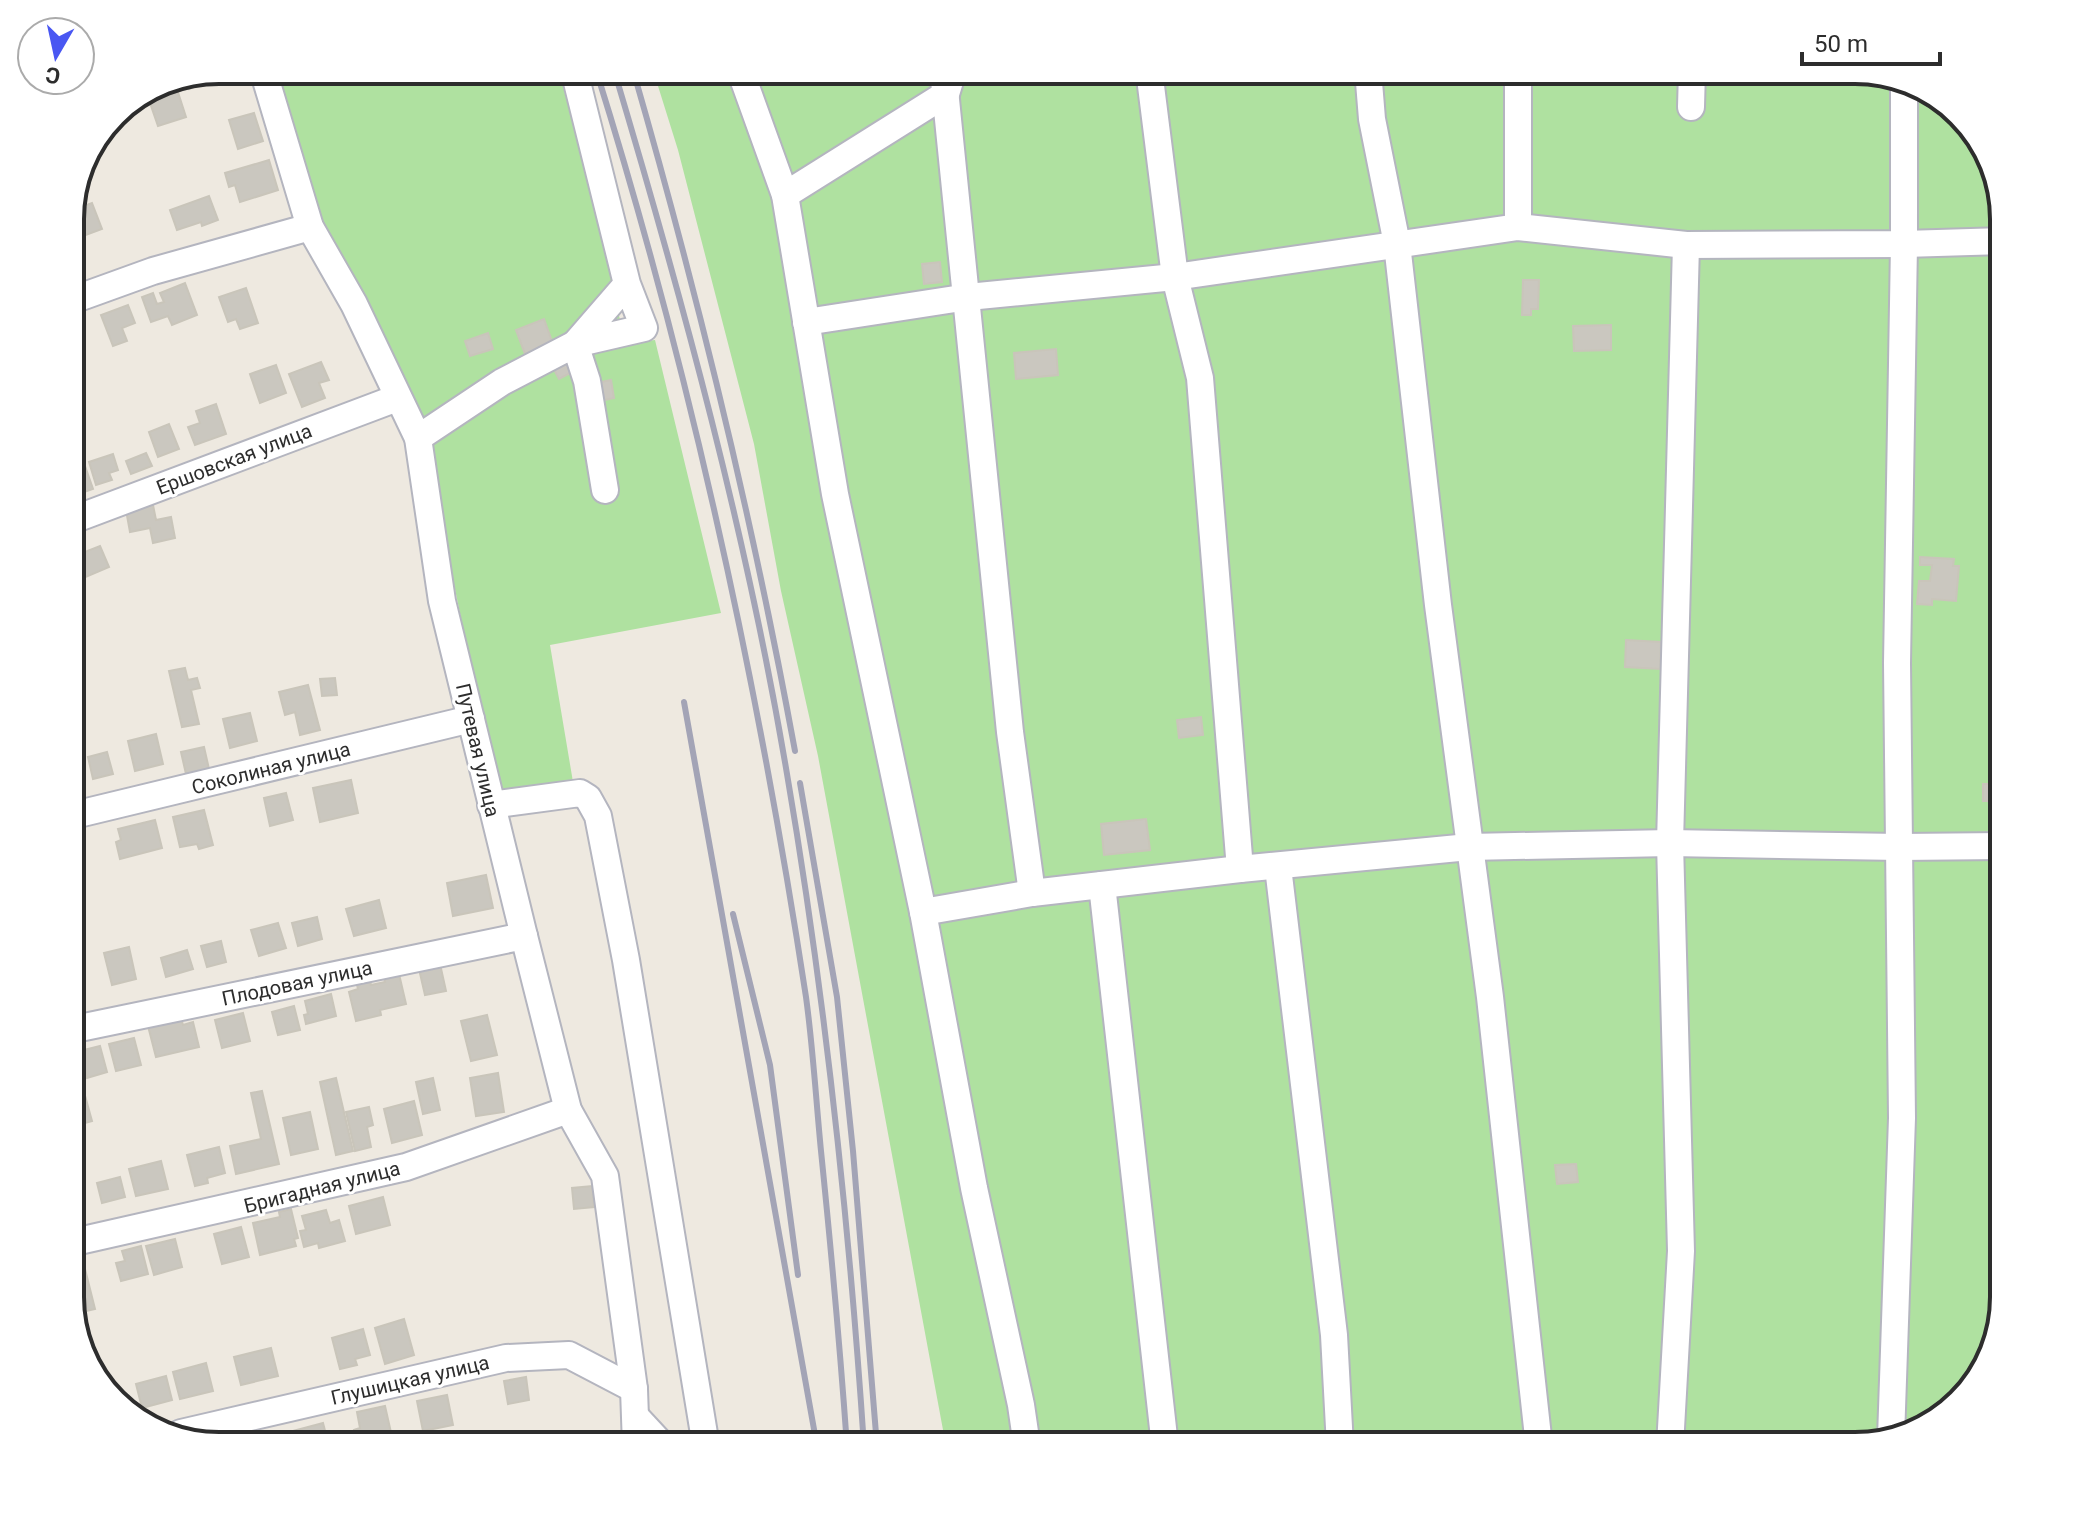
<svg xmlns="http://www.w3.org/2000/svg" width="2074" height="1516" font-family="Roboto,sans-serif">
	<rect width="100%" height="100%" fill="#eee9e0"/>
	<g fill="#afe1a0">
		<path d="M271,70H559L606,256L625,343L655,340L721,613L550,645L573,782L498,795L447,551L430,440L317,235Z"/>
		<path d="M653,70H1856L1945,100L1988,153L2004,218V1298L1974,1387L1921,1430L1855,1446H946L818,756L781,591L754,444L678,150Z"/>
	</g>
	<g fill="#cac7bf" stroke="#c9c5ba" stroke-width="2">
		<path d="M209,74L212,80L189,89L186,82Z"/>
		<path d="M176,86L186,117L158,126L148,97Z"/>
		<path d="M254,113L263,141L238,149L229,120Z"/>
		<path d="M269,160L278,190L240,202L235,185L229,187L225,173Z"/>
		<path d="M209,196L218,220L202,226L201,222L177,230L170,210Z"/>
		<path d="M92,203L102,229L72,240L70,211Z"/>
		<path d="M940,262L942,282L924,284L922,264Z"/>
		<path d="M1523,280H1539L1538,309H1531V315H1522Z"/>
		<path d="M185,283L197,315L172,325L168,316L151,322L142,297L153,293L157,304L164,302L160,293Z"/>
		<path d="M246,288L258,323L240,329L236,319L228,322L219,297Z"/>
		<path d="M128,305L135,323L122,328L127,341L113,346L101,315Z"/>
		<path d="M544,319L553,344L525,354L516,330Z"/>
		<path d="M1611,325V350L1574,351L1573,326Z"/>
		<path d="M488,333L493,349L470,356L465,341Z"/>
		<path d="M1056,349L1058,375L1016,379L1014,353Z"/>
		<path d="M571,356L578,369L559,379L552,366Z"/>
		<path d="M321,362L329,380L319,383L325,398L302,407L289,374Z"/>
		<path d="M276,365L286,393L260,403L250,374Z"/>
		<path d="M611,380L614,398L600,401L596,383Z"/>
		<path d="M216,404L226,434L195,445L188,427L200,423L196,411Z"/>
		<path d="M169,424L179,449L158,457L149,432Z"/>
		<path d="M146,453L152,466L131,474L126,461Z"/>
		<path d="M113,454L118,470L109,473L112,480L96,485L89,462Z"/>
		<path d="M85,466L93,489L73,496L70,472Z"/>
		<path d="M153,505L156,520L171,517L175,538L153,543L150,528L130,532L126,510Z"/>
		<path d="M100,546L109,567L81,579L72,557Z"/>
		<path d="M1920,557L1954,559L1953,566H1959L1956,601L1932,599V605L1917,604L1919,581H1930L1932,565H1920Z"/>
		<path d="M1626,640L1661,642L1660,669L1625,667Z"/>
		<path d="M185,668L188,680L197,678L200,688L191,690L199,724L182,727L169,671Z"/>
		<path d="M335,678L337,695L322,696L320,679Z"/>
		<path d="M308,685L320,730L300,735L295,712L285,715L279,692Z"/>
		<path d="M250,713L257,741L230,748L223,719Z"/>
		<path d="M1201,717L1203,735L1179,738L1177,720Z"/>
		<path d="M156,734L163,764L135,771L128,741Z"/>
		<path d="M204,747L209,769L186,774L181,752Z"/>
		<path d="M107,752L113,774L93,779L88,757Z"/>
		<path d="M351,780L358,813L320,822L313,788Z"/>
		<rect x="1983" y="784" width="21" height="17"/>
		<path d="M286,793L293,820L270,826L264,798Z"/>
		<path d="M204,810L213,845L199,849L197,844L180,847L173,817Z"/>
		<path d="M1146,819L1150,850L1104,855L1101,824Z"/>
		<path d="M155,820L162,848L120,859L116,842L121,840L118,829Z"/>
		<path d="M486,875L493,908L453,916L447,883Z"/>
		<path d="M379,900L386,928L354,936L346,909Z"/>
		<path d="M317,917L322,939L298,946L292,923Z"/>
		<path d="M278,923L286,948L259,956L251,930Z"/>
		<path d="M221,941L226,962L207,967L201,946Z"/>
		<path d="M129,947L136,979L112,985L104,953Z"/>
		<path d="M187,950L193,969L166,977L161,958Z"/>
		<path d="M440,964L446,991L425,995L419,969Z"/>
		<path d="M399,974L406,1004L380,1010L381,1015L356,1021L349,992L358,989L356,981L369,978L371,985L385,982L384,978Z"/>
		<path d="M331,994L336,1016L306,1024L304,1015L308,1014L305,1001Z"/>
		<path d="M294,1006L300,1030L278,1035L272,1012Z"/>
		<path d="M243,1013L250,1041L222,1048L215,1020Z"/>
		<path d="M487,1015L497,1055L471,1061L461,1021Z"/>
		<path d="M181,1018L183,1025L193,1022L199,1047L156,1057L148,1026Z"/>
		<path d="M134,1038L141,1065L116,1071L109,1044Z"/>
		<path d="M100,1046L107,1072L87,1078L80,1051Z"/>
		<path d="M498,1073L504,1112L476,1116L470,1078Z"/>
		<path d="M336,1078L353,1151L336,1155L320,1082Z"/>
		<path d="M433,1078L440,1110L423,1114L416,1082Z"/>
		<path d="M262,1091L279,1164L236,1174L230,1146L261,1139L251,1093Z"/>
		<path d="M84,1092L92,1121L74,1126L70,1113V1096Z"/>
		<path d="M414,1101L422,1135L392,1143L384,1109Z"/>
		<path d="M369,1107L373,1125L367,1127L371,1147L355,1151L346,1112Z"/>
		<path d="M310,1112L318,1149L291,1155L283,1118Z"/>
		<path d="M219,1147L225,1173L207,1178L208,1183L195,1186L187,1155Z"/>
		<path d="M161,1161L168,1189L136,1196L129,1169Z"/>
		<path d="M1576,1164L1578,1182L1557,1184L1555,1165Z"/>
		<path d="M120,1177L125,1197L102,1203L97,1183Z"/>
		<path d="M592,1186L594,1207L574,1209L572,1188Z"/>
		<path d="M383,1197L390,1225L356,1234L349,1206Z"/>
		<path d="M291,1209L298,1238L294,1239L296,1246L260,1255L253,1223L280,1217L279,1212Z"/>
		<path d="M326,1210L330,1223L339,1220L345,1241L319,1248L318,1243L304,1247L300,1231L306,1230L302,1216Z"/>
		<path d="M241,1227L249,1257L222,1264L214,1234Z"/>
		<path d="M175,1239L182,1267L154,1275L146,1246Z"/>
		<path d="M141,1246L148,1274L121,1281L116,1263L125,1261L122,1251Z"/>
		<path d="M83,1261L95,1309L73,1314L70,1264Z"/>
		<path d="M404,1319L414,1355L385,1364L375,1328Z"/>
		<path d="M363,1329L370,1355L355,1359L357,1365L340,1369L332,1338Z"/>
		<path d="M271,1348L278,1376L241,1385L234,1357Z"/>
		<path d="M206,1363L213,1391L180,1399L173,1372Z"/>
		<path d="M166,1376L172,1400L142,1408L136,1384Z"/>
		<path d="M526,1377L529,1400L508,1404L504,1381Z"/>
		<path d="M447,1395L453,1425L423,1431L417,1401Z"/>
		<path d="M385,1406L392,1437L375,1441L376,1446H358L354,1430L360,1428L357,1412Z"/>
		<path d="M323,1423L329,1446H297L293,1431Z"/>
		<path d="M254,1433L257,1446H229L227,1438Z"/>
	</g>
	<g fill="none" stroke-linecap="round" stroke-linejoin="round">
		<g stroke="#b4b5bf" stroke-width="30">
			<g id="minor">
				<path d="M263,70L310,227L354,304L418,438L442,601L524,936L568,1110L605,1176L634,1389L636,1446"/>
				<path d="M574,70L627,284L644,328L575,344L627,284"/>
				<path d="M740,70L785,195L835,494L923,912L974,1188L1021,1405L1027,1446"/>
				<path d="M943,70L1010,732L1032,893"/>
				<path d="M1149,70L1175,277L1200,378L1240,869"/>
				<path d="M1368,70L1372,119L1397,244L1438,605L1490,997L1539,1446"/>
				<path d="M1691,107L1692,70"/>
				<path d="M785,195L946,94L950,81"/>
				<path d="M1518,227V70"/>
				<path d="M70,301L153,271L310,227"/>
				<path d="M806,322L968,297L1175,277L1518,227L1686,245L1904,244L2004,241"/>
				<path d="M418,438L502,382L575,344L587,381L605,490"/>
				<path d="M70,521L397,398"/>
				<path d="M491,805L580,793L588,798L598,816L626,960L706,1446"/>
				<path d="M70,816L471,719"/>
				<path d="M1278,867L1334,1335L1340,1446"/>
				<path d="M1102,885L1165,1446"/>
				<path d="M923,912L1032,893L1240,869L1469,847L1670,843L1899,847L2004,846"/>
				<path d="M70,1030L524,936"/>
				<path d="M70,1243L406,1167L568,1110"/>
				<path d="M637,1418L663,1446"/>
				<path d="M181,1433L506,1358L569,1355L634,1389"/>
				<path d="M1891,1438L1902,1118L1897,663L1904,244V86"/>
				<path d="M1670,1446L1681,1251L1670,843L1686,245"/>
			</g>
		</g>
		<use href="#minor" stroke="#fff" stroke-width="26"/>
		<g stroke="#a3a4b6" stroke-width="6">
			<path d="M596,70C691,373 758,683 806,997C813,1048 816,1100 821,1151C831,1249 840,1347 847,1446"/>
			<path d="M614,70C683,301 747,536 787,774C825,996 849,1221 864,1446"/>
			<path d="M633,70C698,295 753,521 795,751"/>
			<path d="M684,702L817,1446"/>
			<path d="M800,783L837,997L853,1151L877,1446"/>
			<path d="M733,914L770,1065L798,1275"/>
		</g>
	</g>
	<g text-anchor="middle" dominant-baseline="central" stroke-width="6" stroke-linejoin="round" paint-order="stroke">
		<g font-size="20" fill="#2d2d2d" stroke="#fff">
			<text transform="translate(234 459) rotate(-21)">Ершовская улица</text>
			<text transform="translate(478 750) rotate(77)">Путевая улица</text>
			<text transform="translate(271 768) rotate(-14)">Соколиная улица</text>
			<text transform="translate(297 983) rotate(-12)">Плодовая улица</text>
			<text transform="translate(322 1187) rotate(-14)">Бригадная улица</text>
			<text transform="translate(410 1380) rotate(-13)">Глушицкая улица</text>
		</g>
	</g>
	<path d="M0 0H2074V1516H0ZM219 84H1855A135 135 0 0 1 1990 219V1297A135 135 0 0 1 1855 1432H219A135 135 0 0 1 84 1297V219A135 135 0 0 1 219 84Z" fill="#fff" fill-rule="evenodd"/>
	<path fill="none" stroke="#2d2d2d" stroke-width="4" d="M219 84H1855A135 135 0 0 1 1990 219V1297A135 135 0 0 1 1855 1432H219A135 135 0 0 1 84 1297V219A135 135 0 0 1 219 84Z"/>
	<g transform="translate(56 56) rotate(189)"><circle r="38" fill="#ffffff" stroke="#ababab" stroke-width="2"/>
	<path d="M0-6L14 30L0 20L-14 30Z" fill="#4957f2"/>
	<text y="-12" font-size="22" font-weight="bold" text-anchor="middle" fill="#2d2d2d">С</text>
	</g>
	<path d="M1802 52v12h138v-12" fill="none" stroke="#2d2d2d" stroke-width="4"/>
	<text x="1814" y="52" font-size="24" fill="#2d2d2d" stroke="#ffffff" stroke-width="6" paint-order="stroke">50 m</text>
</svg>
